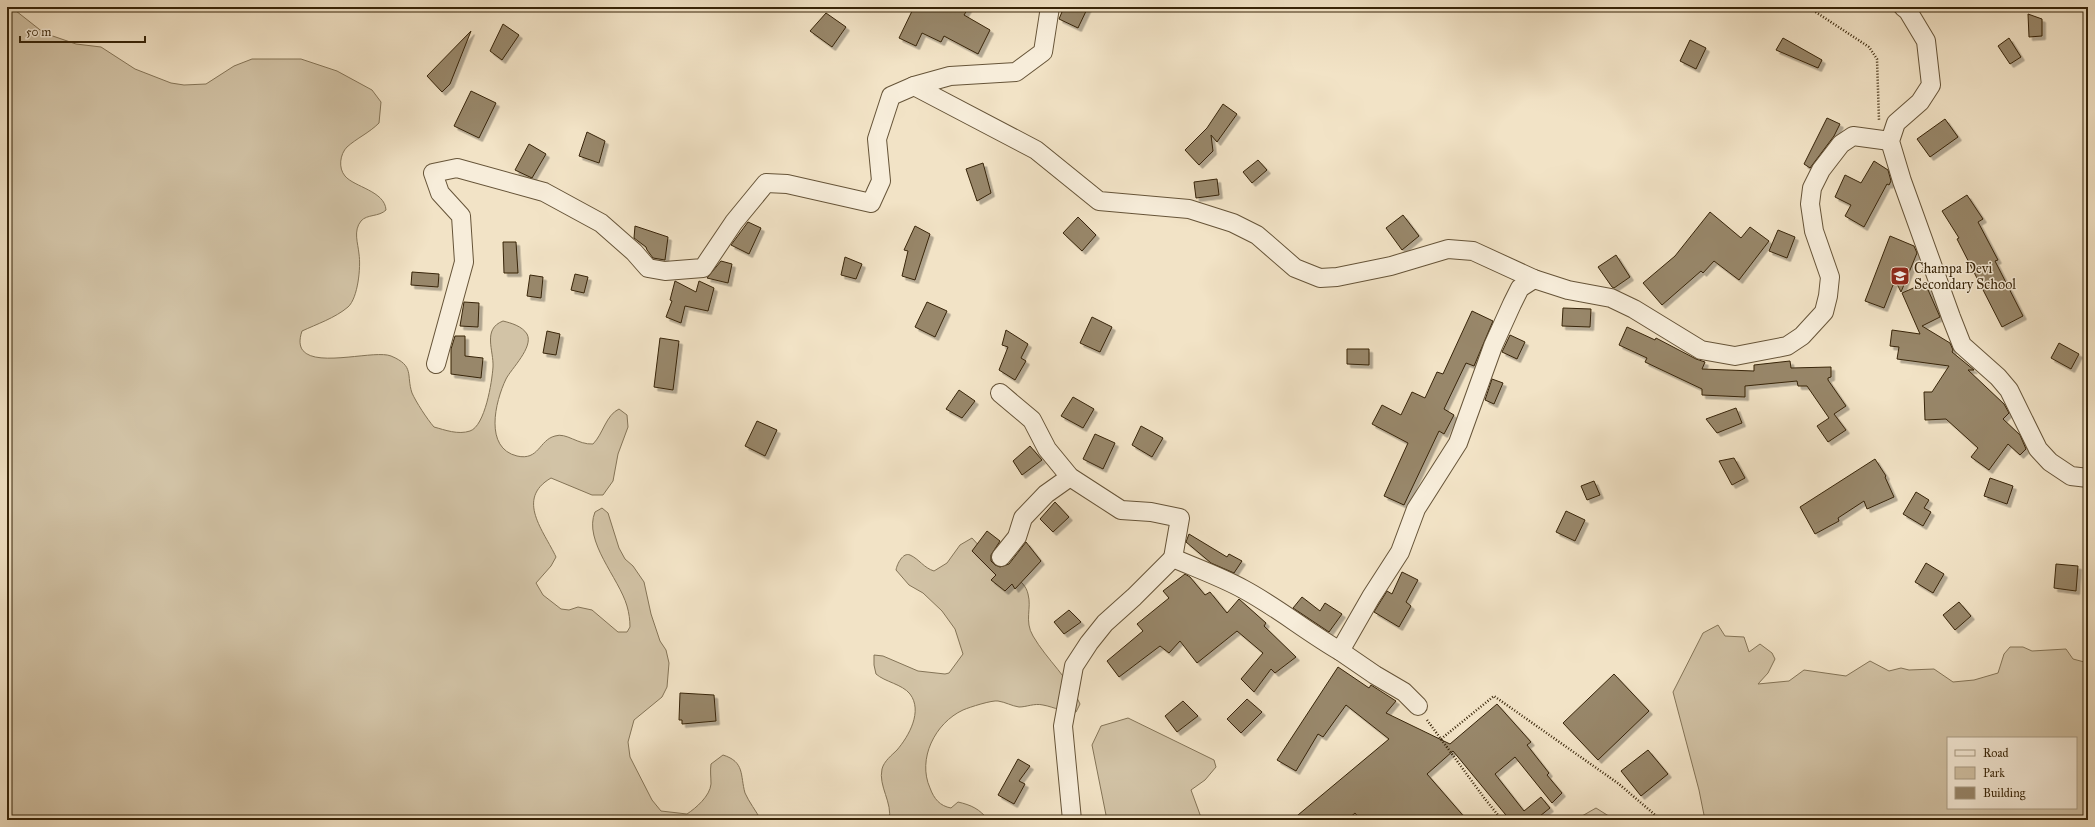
<svg xmlns="http://www.w3.org/2000/svg" width="2095" height="827" font-family="'IM FELL Great Primer',serif">
	<defs>
		<filter id="shadow"><feDropShadow dx="3.5" dy="3.5" stdDeviation="0" flood-color="#0004"/></filter>
	</defs>
	<rect width="100%" height="100%" fill="#f2e3c6"/>
	<filter id="stains"><feTurbulence type="fractalNoise" baseFrequency=".005" numOctaves="4"/><feColorMatrix values="0 0 0 0 .2 0 0 0 0 .09 0 0 0 0 .02 0 0 0 .5 -.17"/></filter>
	<radialGradient id="worn" r=".72"><stop offset=".6" stop-color="#630" stop-opacity="0"/><stop offset="1" stop-color="#630" stop-opacity=".3"/></radialGradient>
	<g fill="#d2c3a6" stroke="#847457" fill-rule="evenodd">
		<path d="M7,7H11L44,33L76,44L101,47L135,69L171,83L184,85L206,84L234,66L252,59H301L337,71L372,90L381,102L379,123C369,133 357,138 347,147C340,154 338,168 345,176C354,187 385,191 386,210C379,217 367,214 361,221C353,231 358,243 359,254C361,267 358,298 348,307C335,318 317,324 302,331C286,378 371,348 391,356C415,366 406,375 412,393C416,402 427,419 434,427C445,430 458,435 470,431C485,426 492,382 493,367C494,351 482,329 503,321C511,323 522,326 527,334C534,347 511,369 506,379C495,402 484,448 517,456C539,461 539,440 555,436C566,432 578,445 593,444C603,434 606,415 619,409L627,415L628,427L618,454L613,481L603,495H592L551,478C515,499 544,531 556,557L551,566L536,583L543,595L561,609L569,610L578,607L592,610L618,632H627L630,627C630,620 629,613 627,606C619,578 583,541 595,512L602,508L608,513L619,548L625,559L633,566L644,582L651,614L660,641L666,650L669,663L667,687L662,697L634,720L628,742L630,757L652,800L661,811L687,814C696,808 710,796 711,784C711,777 710,771 711,764L723,755C745,762 740,775 745,793C749,802 756,811 761,820H7Z"/>
		<path d="M972,538C980,546 986,556 995,563C1005,572 1025,579 1028,594C1032,608 1024,621 1033,636C1047,660 1069,678 1080,704L1076,712C1065,713 1054,707 1043,705C1034,703 1027,707 1019,707C1012,706 1005,702 998,701C992,700 970,707 963,710C935,723 917,759 930,788C934,799 940,806 951,808L958,802C971,805 980,809 988,820H889C893,803 878,786 882,769C884,761 892,755 897,750C909,736 923,711 910,694C902,684 885,682 876,674L874,665V655L883,656L918,671L945,674L949,673L963,654L955,629L942,611L923,593L909,585L896,570C897,564 903,552 910,555C919,559 924,568 934,571L947,563L960,545Z"/>
		<path d="M1718,625L1725,636L1744,637L1749,652L1760,644L1772,653L1775,659L1768,673L1758,684L1789,681L1804,670L1846,676L1870,661L1889,671L1901,668L1909,670L1934,669L1953,682L1974,680L1998,673L2004,654L2010,647H2023L2032,651L2066,649L2073,659L2088,663V820H1705L1699,790L1673,692L1703,633ZM1948,738H2076V808H1948Z"/>
		<path d="M1128,718L1214,760L1216,767L1205,780L1191,790L1202,820H1107L1092,745L1101,726Z"/>
		<path d="M1596,808L1615,820H1575Z"/>
	</g>
	<g fill="#98876b" stroke="#372408" filter="url(#shadow)">
		<path d="M914,7H969L964,15L990,30L978,54L944,36L941,42L922,33L916,46L899,38Z"/>
		<path d="M1064,7H1088L1078,28L1059,19Z"/>
		<path d="M826,13L846,27L832,47L810,31Z"/>
		<path d="M2028,14L2042,19V36L2029,37Z"/>
		<path d="M503,24L519,35L502,60L490,51Z"/>
		<path d="M471,31L450,84L442,92L427,76Z"/>
		<path d="M1783,38L1822,60L1818,68L1776,50Z"/>
		<path d="M2009,38L2021,57L2010,64L1998,46Z"/>
		<path d="M1690,40L1706,48L1696,69L1680,61Z"/>
		<path d="M471,91L496,103L479,138L454,126Z"/>
		<path d="M1223,104L1237,114L1217,142L1211,135L1213,151L1199,165L1185,150L1207,128Z"/>
		<path d="M1827,118L1840,124L1834,136L1810,168L1804,164Z"/>
		<path d="M1945,119L1958,137L1930,157L1917,139Z"/>
		<path d="M587,132L605,141L599,163L579,156Z"/>
		<path d="M529,144L546,154L532,178L515,170Z"/>
		<path d="M1258,160L1267,170L1252,183L1243,172Z"/>
		<path d="M1874,161L1888,170L1891,181L1889,185L1887,184L1864,227L1845,216L1851,205L1835,197L1845,175L1861,183Z"/>
		<path d="M983,163L991,193L977,201L966,169Z"/>
		<path d="M1217,179L1219,195L1196,198L1194,182Z"/>
		<path d="M1967,195L1983,219L1978,222L1998,260L1995,261L2023,316L2002,327L1957,239L1959,238L1942,211Z"/>
		<path d="M1710,212L1741,238L1750,227L1769,241L1739,280L1714,261L1703,273L1701,271L1662,305L1643,283L1675,256Z"/>
		<path d="M1403,215L1419,236L1402,250L1386,228Z"/>
		<path d="M1078,217L1096,235L1082,251L1063,233Z"/>
		<path d="M748,222L761,228L749,254L731,245Z"/>
		<path d="M635,226L668,237L665,260L653,258L647,250L646,247L634,238Z"/>
		<path d="M915,226L930,234L915,280L902,276L908,251L904,250Z"/>
		<path d="M1778,230L1795,237L1787,258L1769,251Z"/>
		<path d="M1890,236L1914,246L1917,253L1901,292L1895,280L1884,308L1865,301Z"/>
		<path d="M503,242H516L518,273H504Z"/>
		<path d="M1616,255L1630,277L1614,288L1612,287L1598,267Z"/>
		<path d="M845,257L862,264L856,279L841,275Z"/>
		<path d="M721,261L732,264L728,283L707,278Z"/>
		<path d="M412,272L439,274L438,287L411,285Z"/>
		<path d="M575,274L588,277L584,293L571,290Z"/>
		<path d="M530,275L543,277L541,298L527,296Z"/>
		<path d="M675,281L696,292L699,281L714,288L708,311L685,306L681,323L666,317L672,301L670,300Z"/>
		<path d="M1925,283L1940,317L1922,326L1950,343L1953,350L1952,352L1974,370H1968L2004,404L2009,413L2003,419L2020,435L2026,449L2020,455L2008,444L1989,470L1971,457L1978,448L1946,419L1925,420L1924,392H1932L1949,366L1897,359L1899,347L1890,346L1892,330L1920,334L1902,293Z"/>
		<path d="M464,302L479,303L478,327L460,326Z"/>
		<path d="M927,302L947,311L935,337L915,327Z"/>
		<path d="M1563,308L1591,309L1590,327L1562,326Z"/>
		<path d="M1472,311L1493,321L1474,366L1466,363L1444,409L1454,415L1444,434L1439,431L1404,505L1384,496L1408,443L1372,424L1382,405L1401,415L1412,392L1425,398L1437,372L1443,374Z"/>
		<path d="M1092,317L1112,327L1100,352L1080,343Z"/>
		<path d="M1627,327L1655,340L1656,338L1696,359L1705,362L1702,369L1754,371V365L1790,361L1791,368L1831,367V377L1828,378V380L1846,406L1834,414L1846,430L1828,442L1817,426L1829,418L1807,386H1798L1797,381L1745,386V397L1702,395V389L1645,362L1647,358L1619,345Z"/>
		<path d="M1006,330L1028,344L1021,358L1026,361L1015,380L999,370L1008,347L1002,345Z"/>
		<path d="M547,331L560,334L556,355L543,353Z"/>
		<path d="M1510,335L1525,342L1517,359L1502,352Z"/>
		<path d="M455,336H465V356L483,358L481,378L451,374V349Z"/>
		<path d="M660,338L679,341L673,390L654,387Z"/>
		<path d="M2059,343L2079,354L2071,369L2051,358Z"/>
		<path d="M1347,349H1369V365L1347,364Z"/>
		<path d="M1492,379L1503,383L1494,404L1485,400Z"/>
		<path d="M959,390L975,401L962,418L946,409Z"/>
		<path d="M1073,397L1094,409L1083,428L1061,416Z"/>
		<path d="M1736,408L1742,423L1717,433L1706,419Z"/>
		<path d="M757,421L777,430L765,456L745,446Z"/>
		<path d="M1141,426L1163,438L1152,457L1132,445Z"/>
		<path d="M1095,434L1115,443L1103,469L1083,459Z"/>
		<path d="M1030,446L1042,460L1022,475L1013,461Z"/>
		<path d="M1734,458L1745,478L1732,485L1719,461Z"/>
		<path d="M1875,459L1886,476L1885,477L1894,497L1867,509L1864,501L1838,518L1839,521L1815,534L1800,507Z"/>
		<path d="M1990,478L2013,486L2007,504L1984,496Z"/>
		<path d="M1594,481L1600,495L1587,500L1581,486Z"/>
		<path d="M1916,492L1929,500L1924,508L1931,512L1923,526L1903,514Z"/>
		<path d="M1055,502L1069,517L1053,532L1040,519Z"/>
		<path d="M1566,511L1585,520L1575,541L1556,532Z"/>
		<path d="M987,531L1000,541L991,555V561L995,565L1000,567L1009,564L1026,542L1041,561L1015,589L1012,584L1005,591L991,580L996,575L972,551Z"/>
		<path d="M1189,534L1227,557L1229,554L1242,561L1234,573L1211,563L1186,542Z"/>
		<path d="M1926,563L1944,574L1933,593L1915,582Z"/>
		<path d="M2056,564L2078,566L2076,591L2054,588Z"/>
		<path d="M1402,572L1418,580L1406,602L1411,606L1399,627L1374,612L1387,591L1392,594Z"/>
		<path d="M1185,574L1190,577L1205,595L1210,592L1227,613L1239,599L1266,623L1264,626L1296,657L1275,673L1271,669L1254,692L1241,679L1263,653L1237,631L1197,663L1180,641L1169,653L1160,646L1119,677L1107,661L1143,631L1137,624L1169,598L1163,591Z"/>
		<path d="M1302,597L1320,611L1325,603L1342,614L1329,632L1293,608Z"/>
		<path d="M1959,602L1971,616L1955,630L1943,615Z"/>
		<path d="M1069,610L1081,622L1064,634L1054,622Z"/>
		<path d="M1338,667L1369,688L1371,685L1396,701L1386,713L1450,744L1497,704L1531,742L1527,745L1549,773L1547,775L1562,793L1552,803L1515,757L1495,774L1524,811L1541,797L1550,808L1535,820H1510L1453,751L1427,774L1467,820H1361L1355,813L1347,820H1292L1389,739L1346,705L1323,737L1318,734L1296,771L1277,760Z"/>
		<path d="M1614,674L1649,711L1598,760L1563,723Z"/>
		<path d="M680,693L714,695L716,721L682,724V720H679Z"/>
		<path d="M1247,699L1262,712L1241,733L1227,719Z"/>
		<path d="M1183,701L1198,716L1177,732L1165,716Z"/>
		<path d="M1648,750L1668,774L1641,796L1621,771Z"/>
		<path d="M1018,759L1030,766L1019,781L1025,784L1014,804L998,795Z"/>
	</g>
	<g fill="none" stroke-linecap="round" stroke-linejoin="round">
		<g stroke="#665438" stroke-width="20">
			<g id="minor">
				<path d="M1050,7L1043,52L1016,72L950,76L914,86L1036,150L1099,201L1189,209L1233,223L1257,235L1295,268L1320,278L1337,277L1391,266L1448,249L1473,251L1534,279L1568,290L1611,298L1634,309L1701,350L1735,356L1787,346L1802,336L1824,312L1828,296L1830,277L1814,231L1810,204L1812,188L1821,170L1841,144L1853,136L1890,141"/>
				<path d="M1903,7L1908,11L1926,41L1931,85L1920,102L1896,123L1890,141L1902,181L1951,317L1962,345L1998,377L2009,390L2038,449L2050,462L2071,476L2088,478"/>
				<path d="M436,364L464,262L461,216L440,193L433,173L457,168L544,192L601,223L634,252L648,268L665,271L703,268L734,222L766,183L787,184L871,203L881,181L877,139L891,96L914,86"/>
				<path d="M1000,393L1032,420L1047,449L1070,477L1121,510L1151,512L1180,518L1173,558"/>
				<path d="M1001,557L1017,537L1023,518L1046,494L1070,477"/>
				<path d="M1418,706L1404,692L1375,675L1340,651L1371,597L1400,552L1416,509L1458,443L1493,346L1512,304L1520,288L1534,279"/>
				<path d="M1072,820L1063,726L1074,666L1089,643L1105,623L1134,597L1173,558C1196,568 1221,577 1243,589C1277,607 1307,632 1340,651"/>
			</g>
		</g>
		<g stroke="#372408" stroke-width="2.5" stroke-dasharray="1 2" stroke-linecap="butt">
			<path d="M1808,7L1869,47L1877,59L1879,120"/>
			<path d="M1427,720L1485,799L1502,820"/>
			<path d="M1441,739L1494,696L1619,784L1661,820"/>
		</g>
		<use href="#minor" stroke="#f7edda" stroke-width="18"/>
	</g>
	<defs>
		<g id="school-square" transform="scale(1)"><rect x="-9" y="-9" width="18" height="18" rx="4" fill="#8f2418" stroke="#f7edda"/><path d="M0-5L7-2L0 1L-7-2ZM-4 1L0 2.5L4 1V4Q0 6-4 4Z" fill="#fff"/></g>
	</defs>
	<g fill-rule="evenodd">
		<use href="#school-square" x="1900" y="276"/>
	</g>
	<g text-anchor="middle" dominant-baseline="central" stroke-width="3" stroke-linejoin="round" paint-order="stroke">
		<g font-size="14" fill="#372408" stroke="#f7edda" text-anchor="start">
			<text x="1914" y="268">Champa Devi<tspan x="1914" dy="16">Secondary School</tspan></text>
		</g>
	</g>
	<rect width="2095" height="827" fill="none" stroke="#f2e3c6" stroke-width="24"/>
	<rect x="8" y="8" width="2079" height="811" fill="none" stroke="#372408" stroke-width="2"/>
	<rect x="12" y="12" width="2071" height="803" fill="none" stroke="#372408"/>
	<rect x="1947" y="737" width="130" height="72" fill="#f7edda" stroke="#aa9d86"/>
	<rect x="1955" y="750" width="20" height="6" fill="#f7edda" stroke="#aa9d86"/>
	<text x="1983" y="757" font-size="12" fill="#372408">Road</text>
	<rect x="1955" y="767" width="20" height="12" fill="#d2c3a6" stroke="#aa9d86"/>
	<text x="1983" y="777" font-size="12" fill="#372408">Park</text>
	<rect x="1955" y="787" width="20" height="12" fill="#98876b" stroke="#aa9d86"/>
	<text x="1983" y="797" font-size="12" fill="#372408">Building</text>
	<path d="M20 36v6h125v-6" fill="none" stroke="#372408" stroke-width="2"/>
	<text x="26" y="36" font-size="12" fill="#372408" stroke="#f7edda" stroke-width="3" paint-order="stroke">50 m</text>
	<rect width="100%" height="100%" filter="url(#stains)"/>
	<rect width="100%" height="100%" fill="url(#worn)"/>
</svg>
